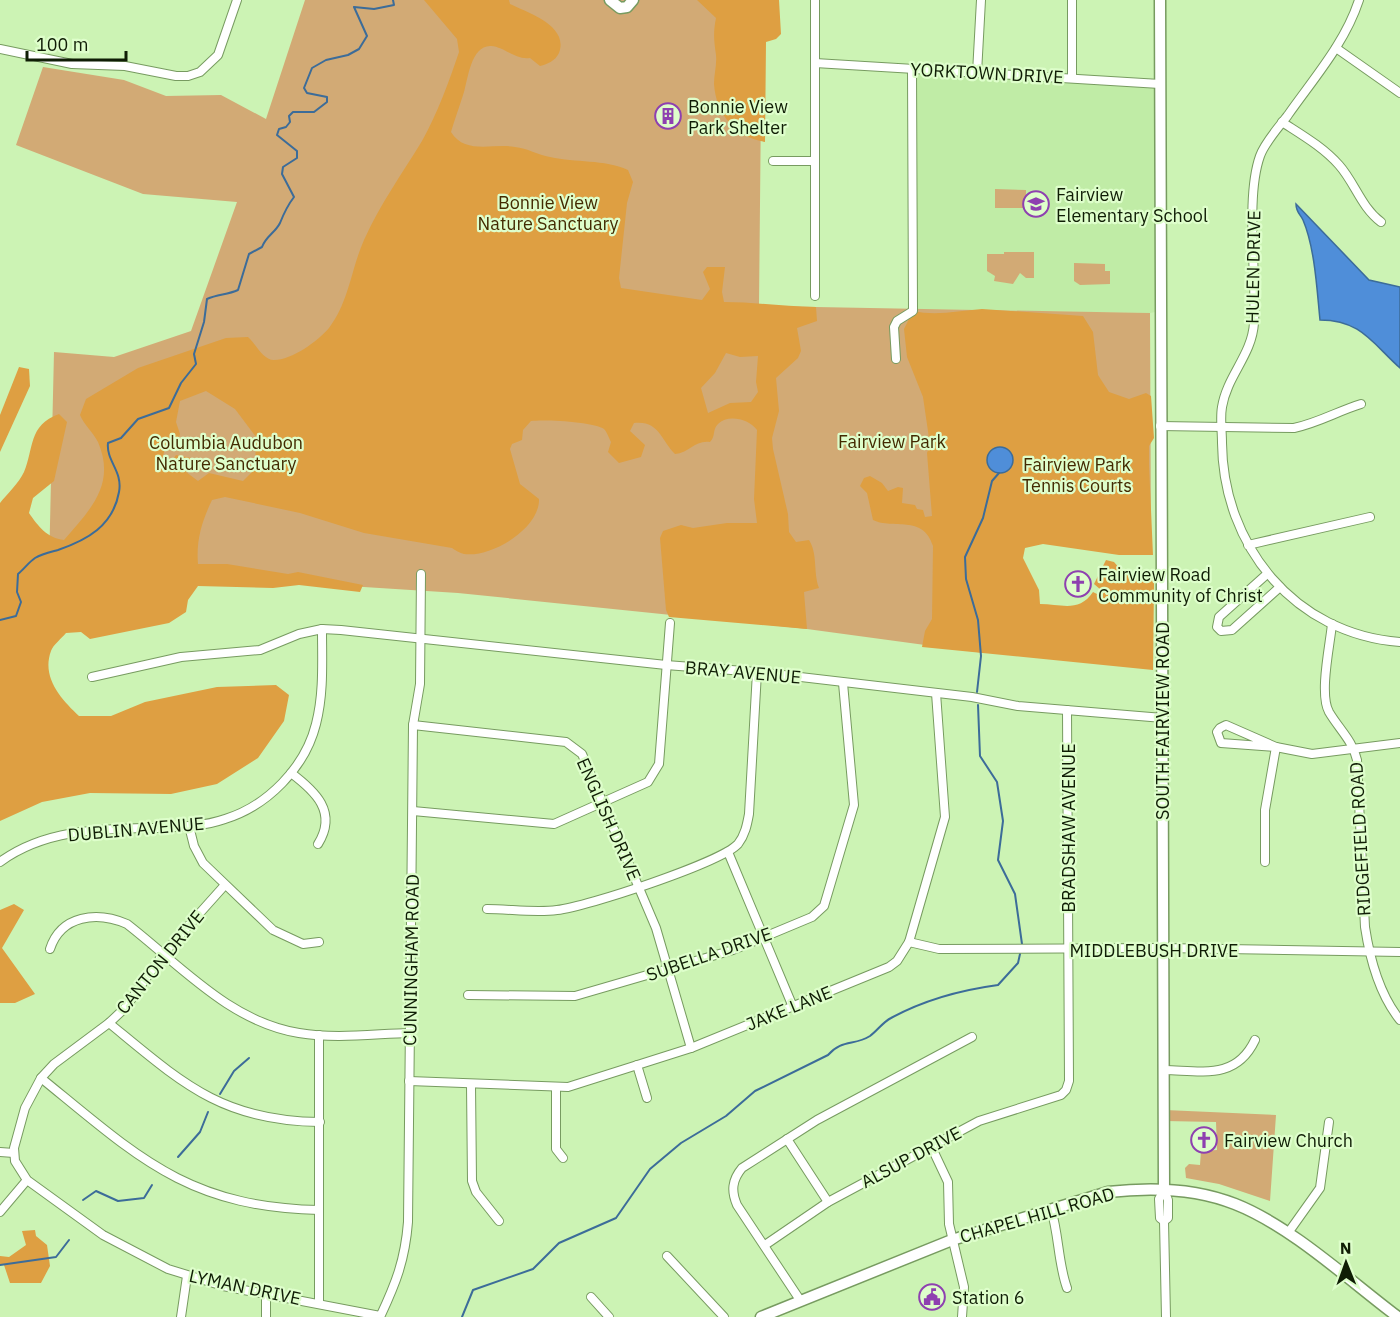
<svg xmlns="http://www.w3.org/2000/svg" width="1400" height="1317" font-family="'IBM Plex Sans',sans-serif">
	<rect width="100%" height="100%" fill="#ccf3b4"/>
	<path fill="#c0eca6" d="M912,69L1160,84V311L1150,313L913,309Z"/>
	<g fill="#d2aa75">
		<path d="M305,0H762L759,306L1150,313L1151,541L987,534L984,653L807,629L458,593L49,567L54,352L114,357L191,331L237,202L143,194L16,145L43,67L124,80L166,96L221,95L266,119Z"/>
		<path d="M995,189L1026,190V208H995Z"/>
		<path d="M1004,252H1034V278H1026L1020,273L1013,284L994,281L995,276L987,271V254H1004Z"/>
		<path d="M1074,263L1105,264V271H1110V284L1080,285L1074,281Z"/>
		<path d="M1165,1110L1276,1115L1270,1201L1219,1184L1186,1178L1185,1168L1189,1164L1200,1165L1201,1151L1217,1150L1216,1122L1165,1121Z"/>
	</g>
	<g fill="#de9f42" fill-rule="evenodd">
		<path d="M424,0H509L510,4C529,13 569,26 559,53C555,61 548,64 540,66L530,58C515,60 505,47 491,46C471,45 468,79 464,92C460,105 455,118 451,132C465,155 493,143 515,147C527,148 538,155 550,157C576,163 604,159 628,170L633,182L627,203L619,278L621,288L702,300L710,289L703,272L707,267H725L722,292L724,302C755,302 785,307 816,307L817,321L797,328L801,351L798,358L776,378L779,411L772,438L773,449L788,514L789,532L796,542L809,540C818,554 813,572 819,588L804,592L807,629L669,617L666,610L660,538L663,531L681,525L693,528L727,523H757L754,499L757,430C749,419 728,414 718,424C712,430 716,436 710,442C695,440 689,453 675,454C661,440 659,420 634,423L630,431L645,445L641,457L619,463L608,452L611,442C609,438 607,432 604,429C596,422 544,419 531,421L523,430L522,440L512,444L510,449L520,484L539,499C540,528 492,558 464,554C460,553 455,550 452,548L364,533L300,513L225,497L212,500C202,521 196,540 198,564H227L288,574L298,572L363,585L360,592L299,585L273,588L198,586L188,600L186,612L169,623L90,639L81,632L66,633C62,638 53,645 51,651C41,678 62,700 79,716H111L145,702L217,687L276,685L289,695L284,721L258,758L217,784L171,794L90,793L42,802L0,821V503C7,494 19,483 24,472C34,449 28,425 59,414L67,422L54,481L33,498L29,513C38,526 47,538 64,540C91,509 116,484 98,442C93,432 84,425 80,415L86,399L138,368L226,338L248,337C256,344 263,360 274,360C292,360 318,341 329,328C349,302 351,269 364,240C380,204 402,174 422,141C437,114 449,82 459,52L457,39ZM726,353L740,357L758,356L756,382L758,392L751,402L730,403L708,413L701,388L715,373ZM206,391L235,409L256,437L255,469L243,481L209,473L198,481L186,472L196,459L176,455L169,465L162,460L165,448L176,445L180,434L176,422L180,401Z"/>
		<path d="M697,0H779L781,34L776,39L766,42L765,142C735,137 716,114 714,84C714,74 717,65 716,55C714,41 713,33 716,18Z"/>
		<path d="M982,309L1083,316L1093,332L1098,375L1109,392L1129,399L1146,393L1151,396L1154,438L1149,446V465L1153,555H1119L1043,544L1025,548L1023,558L1039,590L1040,604C1061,604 1079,613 1093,592L1099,595L1101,590L1094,584L1106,560L1114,562C1125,576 1135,575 1151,573L1154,584L1153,670L922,647L925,631L932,619L933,546C923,514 893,530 873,520L867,493L860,486L864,478L870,476L882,483L888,491L898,487L903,488L902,503L915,505L917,509L923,510L925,517L932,516L927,453L930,445L923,397L907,357L904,329L913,311C936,316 958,311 982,309Z"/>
		<path d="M19,367L29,369L30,386L0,452V415Z"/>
		<path d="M14,904L24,910L2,948L35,994L15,1003H0V910Z"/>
		<path d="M35,1230L36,1236L47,1245L50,1266L41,1283H10L4,1265L0,1264V1256L9,1257L26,1245L22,1231Z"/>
	</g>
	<g fill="#4f8ed9" stroke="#3c6c99" stroke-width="1.5">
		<path d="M1296,204L1369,280L1400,287V368C1372,343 1361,320 1320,320C1317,291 1315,248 1303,220C1300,214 1296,212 1296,204Z"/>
		<circle cx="1000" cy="460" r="13"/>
	</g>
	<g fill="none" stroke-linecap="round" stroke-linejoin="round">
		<g stroke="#3c6c99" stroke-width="2">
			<path d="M0,620L16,616L21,602L17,592L18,574C24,569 29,562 35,558C42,554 51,552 58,550C87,540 113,526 119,492C123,471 106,461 108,443L121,438L138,419L169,408L181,383L196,364L194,354L204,322L207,299C218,294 227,295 238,290L249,254L262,247C266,236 275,233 280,223C284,213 287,206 294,197L282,174L283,167L297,158V151L277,135L279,129L286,127L290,122L289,116L293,112H314L327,102V97L307,93L304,88L312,68L326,60L348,55L359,49L367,36L354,7L374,9L394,5L393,0"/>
			<path d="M977,692L981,656L978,620L966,579L965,557L983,518L992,481L999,473"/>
			<path d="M978,705L980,756L997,782L1003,821L998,860L1015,894L1022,944"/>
			<path d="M220,1094L234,1071L249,1058"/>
			<path d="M178,1157L200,1132L208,1112"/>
			<path d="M83,1200L96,1191L118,1201L144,1198L152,1185"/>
			<path d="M0,1265L56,1257L69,1240"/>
			<path d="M462,1317L473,1290L533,1269L559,1243L616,1218L650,1169L681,1143L726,1116L755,1091L828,1055C842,1039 854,1046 870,1036C877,1031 883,1022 891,1018C924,1000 961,990 998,985L1018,963L1020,954"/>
		</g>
		<g stroke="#779b60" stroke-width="10">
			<g id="minor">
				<path d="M1072,0V78"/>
				<path d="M1359,0C1345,43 1314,78 1288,115C1279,127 1265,142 1260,156C1245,198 1257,276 1254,323C1252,355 1227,376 1222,407C1220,418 1222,431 1222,443C1223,545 1294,634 1400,642"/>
				<path d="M1336,48L1400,93"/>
				<path d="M0,49L72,64L125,66L176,76H188L200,72L218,55L237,0"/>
				<path d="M815,63L1160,84"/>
				<path d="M977,73L981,0"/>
				<path d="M1282,122C1302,135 1323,147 1339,165C1355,183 1361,207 1381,222"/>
				<path d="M773,161H815"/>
				<path d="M815,296V0"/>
				<path d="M896,359L894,327L897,321L913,311L912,69"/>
				<path d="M1160,426L1294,428C1318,423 1338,411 1361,404"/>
				<path d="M1248,545L1370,517"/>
				<path d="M1267,574L1219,617L1217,627L1221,631L1232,630L1280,587"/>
				<path d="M1332,624C1330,645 1319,694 1329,712C1339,729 1353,741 1357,760L1365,927C1370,960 1379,994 1400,1020"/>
				<path d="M92,677L181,657L260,650L299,634L322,629L341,630L666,665L757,672L972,697L1018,706L1163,718"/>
				<path d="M413,725L566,742L582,754L656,928L691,1048"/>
				<path d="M1276,747L1226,725L1220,728L1217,732L1221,743L1276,747L1312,754L1400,743"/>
				<path d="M291,773C315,791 338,812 318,844"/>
				<path d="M413,811L554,824L648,782L659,764L670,623"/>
				<path d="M189,826L194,846L203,863L273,930L303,944L319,942"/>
				<path d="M728,852L793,1007"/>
				<path d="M0,862C45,829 100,829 153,828C176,827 202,827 225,819C267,806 305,768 316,724C324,693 322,661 322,629"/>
				<path d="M1265,862V810L1276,747"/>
				<path d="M224,886L164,953L125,1008L109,1023L54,1064L41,1078L25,1108L14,1148L15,1161L27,1180L103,1235L168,1269L223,1286L380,1316"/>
				<path d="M487,909C510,909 535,913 557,910C586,907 720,863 738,844C745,835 747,825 749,814L757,672"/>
				<path d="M909,942L939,949L1162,948L1400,952"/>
				<path d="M50,949C61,915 97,911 127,924C180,965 230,1022 299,1033C335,1039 373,1034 409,1033"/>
				<path d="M468,995L575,996L733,950L812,917L824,906L854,805L843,683"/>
				<path d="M109,1023C181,1082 221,1121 320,1122"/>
				<path d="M319,1035V1303"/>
				<path d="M637,1065L647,1098"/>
				<path d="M1165,1070C1202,1071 1236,1080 1255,1040"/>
				<path d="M41,1078C138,1157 187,1207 319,1210"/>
				<path d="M409,1081L568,1087L691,1048L889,967L897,961L909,942L945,817L936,693"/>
				<path d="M471,1085L472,1181L476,1192L499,1221"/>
				<path d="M556,1088V1149L563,1158"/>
				<path d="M787,1139L828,1202"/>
				<path d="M931,1146L948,1182L949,1224L964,1287L962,1317"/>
				<path d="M0,1152L14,1153"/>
				<path d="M1164,1190L1168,1200V1218L1164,1221L1166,1317"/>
				<path d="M1164,1190L1159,1199L1160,1218L1164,1221"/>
				<path d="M1051,1209C1059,1235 1058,1263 1067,1288"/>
				<path d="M0,1212L27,1180"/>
				<path d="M1288,1233L1320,1188L1329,1122"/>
				<path d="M765,1245L828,1202L979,1121L1061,1095L1066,1090L1069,1081L1067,710"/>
				<path d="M667,1256L724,1317"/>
				<path d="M266,1293V1317"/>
				<path d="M591,1297L609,1317"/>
				<path d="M800,1300L737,1205C731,1191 732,1180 742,1168L817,1120L972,1037"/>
				<path d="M181,1317L187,1276"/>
				<path d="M380,1317C396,1283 405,1260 408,1222L413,725L420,684L421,574"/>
			</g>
		</g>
		<g stroke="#779b60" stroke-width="13">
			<g id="tertiary">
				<path d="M610,0L620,8L627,7L633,0"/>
				<path d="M1160,0L1164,1190"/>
				<path d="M761,1317L952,1240L1108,1192C1151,1187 1195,1188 1235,1204C1291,1226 1350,1281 1398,1317"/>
			</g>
		</g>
		<use href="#minor" stroke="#fff" stroke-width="8"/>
		<use href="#tertiary" stroke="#fff" stroke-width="10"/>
	</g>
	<defs>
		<g id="building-ring" transform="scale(1.35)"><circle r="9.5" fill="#defecb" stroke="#8e40b0" stroke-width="1.5"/><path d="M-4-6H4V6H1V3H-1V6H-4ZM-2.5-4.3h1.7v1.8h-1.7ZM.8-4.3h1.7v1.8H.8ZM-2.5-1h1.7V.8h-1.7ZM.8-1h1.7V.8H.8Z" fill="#8e40b0"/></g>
		<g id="school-ring" transform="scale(1.35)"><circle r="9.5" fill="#defecb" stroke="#8e40b0" stroke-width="1.5"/><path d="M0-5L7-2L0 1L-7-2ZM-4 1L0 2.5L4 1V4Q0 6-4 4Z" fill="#8e40b0"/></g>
		<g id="church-ring" transform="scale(1.35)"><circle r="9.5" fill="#defecb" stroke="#8e40b0" stroke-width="1.5"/><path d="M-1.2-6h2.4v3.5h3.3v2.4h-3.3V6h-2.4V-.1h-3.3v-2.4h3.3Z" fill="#8e40b0"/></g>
		<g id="civic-ring" transform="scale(1.35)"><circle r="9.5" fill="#defecb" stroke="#8e40b0" stroke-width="1.5"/><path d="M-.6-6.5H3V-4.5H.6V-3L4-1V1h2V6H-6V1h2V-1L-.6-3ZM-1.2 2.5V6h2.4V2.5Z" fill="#8e40b0"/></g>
	</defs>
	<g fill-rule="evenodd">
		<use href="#building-ring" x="668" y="116"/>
		<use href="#school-ring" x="1036" y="204"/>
		<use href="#church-ring" x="1078" y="584"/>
		<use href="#church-ring" x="1204" y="1140"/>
		<use href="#civic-ring" x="932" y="1297"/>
	</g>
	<g text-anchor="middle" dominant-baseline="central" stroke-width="4.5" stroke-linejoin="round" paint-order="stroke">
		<g font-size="18" fill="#0f1d05" stroke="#defecb">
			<text transform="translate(987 73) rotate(3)">YORKTOWN DRIVE</text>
			<text transform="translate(1253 267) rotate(-89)">HULEN DRIVE</text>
			<text transform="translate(743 672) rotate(5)">BRAY AVENUE</text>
			<text transform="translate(1162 721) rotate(-90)">SOUTH FAIRVIEW ROAD</text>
			<text transform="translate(609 819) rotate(66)">ENGLISH DRIVE</text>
			<text transform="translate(1068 828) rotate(-90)">BRADSHAW AVENUE</text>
			<text transform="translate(136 829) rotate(-5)">DUBLIN AVENUE</text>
			<text transform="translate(1360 839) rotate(-93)">RIDGEFIELD ROAD</text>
			<text x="1154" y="950">MIDDLEBUSH DRIVE</text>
			<text transform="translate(709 954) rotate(-19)">SUBELLA DRIVE</text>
			<text transform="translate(411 960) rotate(-89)">CUNNINGHAM ROAD</text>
			<text transform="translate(160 962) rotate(-51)">CANTON DRIVE</text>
			<text transform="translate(789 1008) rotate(-22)">JAKE LANE</text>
			<text transform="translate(911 1157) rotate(-28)">ALSUP DRIVE</text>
			<text transform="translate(1037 1215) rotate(-16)">CHAPEL HILL ROAD</text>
			<text transform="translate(245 1287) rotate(12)">LYMAN DRIVE</text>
		</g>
		<g font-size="18" fill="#0f1d05" stroke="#defecb" text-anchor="start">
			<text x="688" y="106">Bonnie View<tspan x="688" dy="21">Park Shelter</tspan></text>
			<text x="1056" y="194">Fairview<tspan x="1056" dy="21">Elementary School</tspan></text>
			<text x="1098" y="574">Fairview Road<tspan x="1098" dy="21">Community of Christ</tspan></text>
			<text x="1224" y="1140">Fairview Church</text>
			<text x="952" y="1297">Station 6</text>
		</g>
		<g font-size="18" fill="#432a01" stroke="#defecb">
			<text x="548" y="202">Bonnie View<tspan x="548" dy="21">Nature Sanctuary</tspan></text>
			<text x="892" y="441">Fairview Park</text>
			<text x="226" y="442">Columbia Audubon<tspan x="226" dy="21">Nature Sanctuary</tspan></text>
			<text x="1077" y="464">Fairview Park<tspan x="1077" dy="21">Tennis Courts</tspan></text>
		</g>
	</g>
	<g transform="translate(1346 1263) rotate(359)" stroke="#defecb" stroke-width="4.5" paint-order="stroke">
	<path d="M0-4.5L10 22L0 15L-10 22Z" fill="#0f1d05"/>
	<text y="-9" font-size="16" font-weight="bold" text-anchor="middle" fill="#0f1d05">N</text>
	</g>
	<path d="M27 51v9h99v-9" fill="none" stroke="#0f1d05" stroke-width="3"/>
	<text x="36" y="51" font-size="18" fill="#0f1d05" stroke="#defecb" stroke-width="4.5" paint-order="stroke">100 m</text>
</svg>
